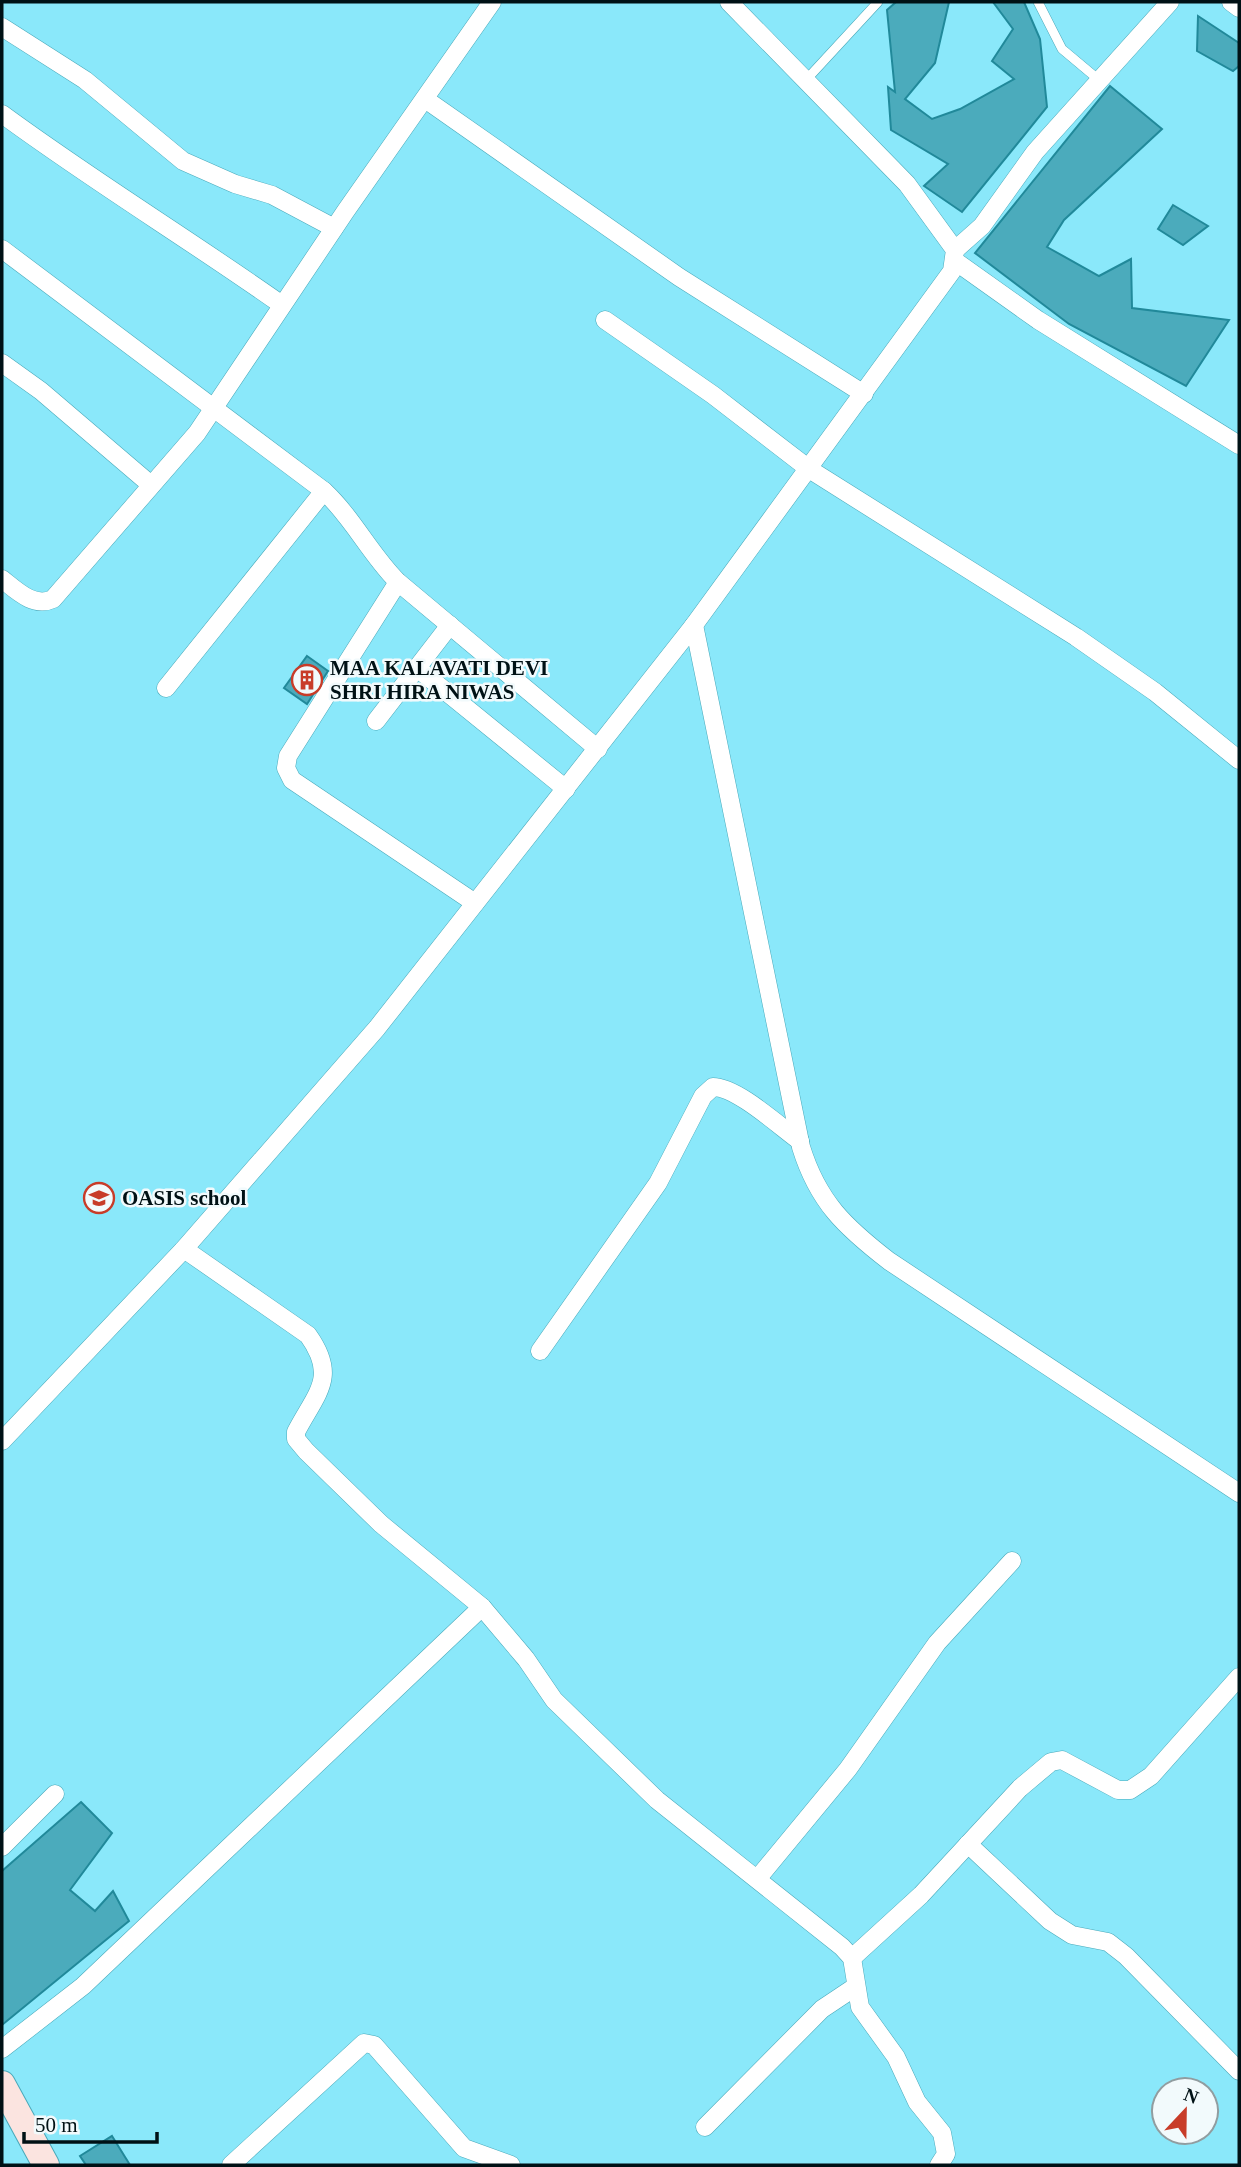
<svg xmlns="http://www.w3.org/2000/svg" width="1241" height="2167" font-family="'Times New Roman',serif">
	<rect width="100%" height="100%" fill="#8ae8fa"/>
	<g fill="#4babbc" stroke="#21899a" stroke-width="2">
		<path d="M896,2H949L935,63L905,99L932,119L960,109L1014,79L992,61L1013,29L993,2H1024L1040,39L1047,107L962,212L924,186L948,164L891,130L888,87L895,92L887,10Z"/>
		<path d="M1198,16L1239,43V66L1233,71L1197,51Z"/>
		<path d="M1110,86L1162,129L1064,220L1047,247L1099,276L1131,259L1132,308L1229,320L1186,386L1069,324L975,253Z"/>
		<path d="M1173,205L1208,226L1183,245L1158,229Z"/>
		<path d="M307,656L328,671L307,704L284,688Z"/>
		<path d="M81,1802L112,1833L70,1890L95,1911L113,1891L129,1921L2,2025V1871Z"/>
		<path d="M112,2136L130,2165H86L80,2156Z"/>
	</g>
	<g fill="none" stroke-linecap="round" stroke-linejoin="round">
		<g stroke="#49a9ba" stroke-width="10">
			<g id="lane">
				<path d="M1038,2L1062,49L1099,80"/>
				<path d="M806,80L878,2"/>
			</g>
		</g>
		<g stroke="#49a9ba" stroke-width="19">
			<g id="street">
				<path d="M1231,2L1239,8"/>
				<path d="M2,27L85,80L183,161L235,184L272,195L334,228"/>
				<path d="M425,99L679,277L864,394"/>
				<path d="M2,114C93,181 190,240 282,305"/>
				<path d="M2,249L324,491C353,518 370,554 398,582L598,749"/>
				<path d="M955,250L982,226L1035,152L1170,2"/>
				<path d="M955,261L1038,320L1239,445"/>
				<path d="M605,320L713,395L809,469L1076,637L1155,692L1239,760"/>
				<path d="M2,363L41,391L151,485"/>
				<path d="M2,579C17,591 34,608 53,599L197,433L345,212L492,2"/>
				<path d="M398,582L288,756L286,768L292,780L475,903"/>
				<path d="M694,625L801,1147C818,1202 845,1227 889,1261L1239,1493"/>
				<path d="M417,668L566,789"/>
				<path d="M166,688L324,491"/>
				<path d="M376,721L450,625"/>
				<path d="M184,1249L308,1335C338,1377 317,1392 296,1432V1439L306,1451L381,1524L482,1607L526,1659L554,1700L657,1800L842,1947L852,1958L860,2007L896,2057L917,2102L942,2133L946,2154L939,2165"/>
				<path d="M540,1351L658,1183L703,1096L713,1087C737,1087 779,1126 800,1141"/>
				<path d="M2,1441L184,1249L377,1028L694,625L952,271L955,250L907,184L729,2"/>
				<path d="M968,1844L1050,1921L1072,1935L1108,1942L1126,1956L1239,2071"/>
				<path d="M2,1847L55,1794"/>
				<path d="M758,1878L848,1769L937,1643L1012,1561"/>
				<path d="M852,1958L921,1895L1020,1788L1051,1762L1062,1760L1118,1790H1130L1151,1776L1239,1677"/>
				<path d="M2,2049L83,1986L482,1607"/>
				<path d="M705,2127L822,2009L855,1987"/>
				<path d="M231,2165L364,2043L374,2045L464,2148L511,2165"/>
			</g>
		</g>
		<g stroke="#49a9ba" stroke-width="28">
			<path id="secondary" d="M2,2084L46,2165"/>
		</g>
		<use href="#lane" stroke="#fff" stroke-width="9"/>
		<use href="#street" stroke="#fff" stroke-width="18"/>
		<use href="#secondary" stroke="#fbe4e0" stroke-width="26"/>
	</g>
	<defs>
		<g id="building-ring" transform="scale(1.575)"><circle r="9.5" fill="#f2fafc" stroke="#c83c29" stroke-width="1.5"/><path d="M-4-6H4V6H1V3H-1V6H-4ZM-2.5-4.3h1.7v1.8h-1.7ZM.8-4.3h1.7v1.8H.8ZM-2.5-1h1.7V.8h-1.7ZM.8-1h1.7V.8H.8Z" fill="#c83c29"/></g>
		<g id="school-ring" transform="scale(1.575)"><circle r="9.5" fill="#f2fafc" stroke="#c83c29" stroke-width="1.5"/><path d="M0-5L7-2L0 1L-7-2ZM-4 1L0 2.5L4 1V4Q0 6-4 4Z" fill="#c83c29"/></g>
	</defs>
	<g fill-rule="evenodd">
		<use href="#building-ring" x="307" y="680"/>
		<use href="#school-ring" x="99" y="1198"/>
	</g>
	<g text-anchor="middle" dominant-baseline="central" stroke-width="5" stroke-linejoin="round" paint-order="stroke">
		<g font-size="21" font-weight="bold" fill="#001115" stroke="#f2fafc" text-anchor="start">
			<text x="330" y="668">MAA KALAVATI DEVI<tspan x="330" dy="24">SHRI HIRA NIWAS</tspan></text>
			<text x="122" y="1198">OASIS school</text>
		</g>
	</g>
	<rect width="1241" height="2167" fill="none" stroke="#001115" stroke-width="7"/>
	<g transform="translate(1185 2111) rotate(22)"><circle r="33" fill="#f2fafc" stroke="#919da0" stroke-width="2"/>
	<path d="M0-5L12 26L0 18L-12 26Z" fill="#c83c29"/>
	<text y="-10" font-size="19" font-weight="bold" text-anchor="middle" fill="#001115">N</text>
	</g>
	<path d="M24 2132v10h133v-10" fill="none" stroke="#001115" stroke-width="3.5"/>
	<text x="35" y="2132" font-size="21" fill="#001115" stroke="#f2fafc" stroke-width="5" paint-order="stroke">50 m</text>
</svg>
